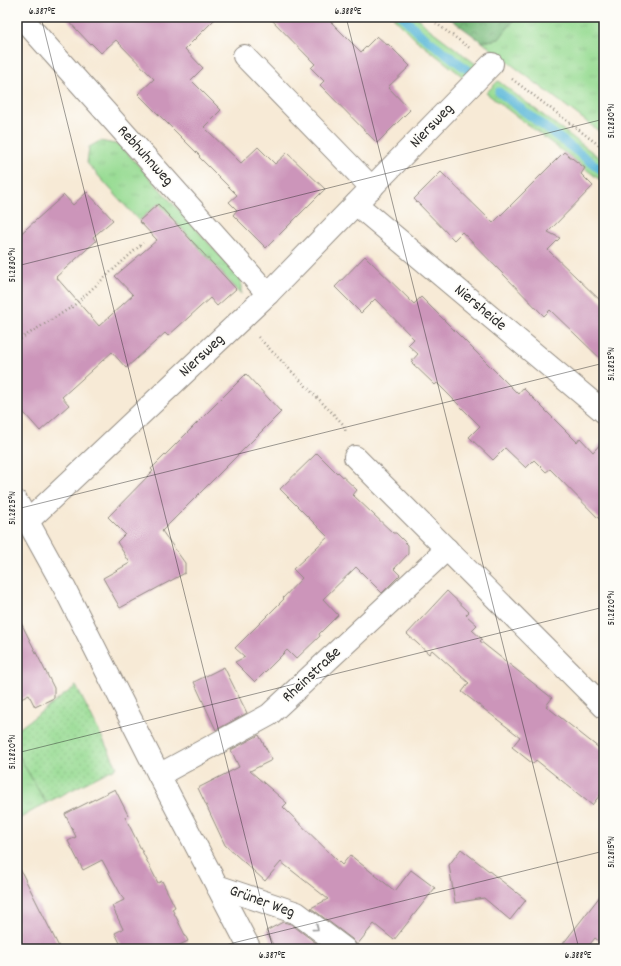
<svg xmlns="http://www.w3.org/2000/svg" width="621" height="966" font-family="Dekko,sans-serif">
	<defs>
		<pattern id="grass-tufts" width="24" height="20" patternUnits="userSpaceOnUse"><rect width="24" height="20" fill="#97db93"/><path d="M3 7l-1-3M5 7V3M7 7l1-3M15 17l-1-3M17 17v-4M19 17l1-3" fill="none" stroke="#82bc7f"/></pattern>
		<pattern id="forest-crowns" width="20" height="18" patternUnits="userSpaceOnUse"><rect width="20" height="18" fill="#79bb7d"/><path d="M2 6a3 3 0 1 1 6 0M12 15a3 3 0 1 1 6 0" fill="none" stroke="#639867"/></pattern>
		<pattern id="garden-dots" width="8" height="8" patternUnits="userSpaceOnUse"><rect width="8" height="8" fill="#97db93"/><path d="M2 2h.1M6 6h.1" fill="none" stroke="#82bc7f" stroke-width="1.8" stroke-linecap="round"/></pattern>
	</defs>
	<rect width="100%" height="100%" fill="#fdfcf7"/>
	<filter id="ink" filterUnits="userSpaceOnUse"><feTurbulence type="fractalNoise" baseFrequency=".025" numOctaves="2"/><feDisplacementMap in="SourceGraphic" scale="8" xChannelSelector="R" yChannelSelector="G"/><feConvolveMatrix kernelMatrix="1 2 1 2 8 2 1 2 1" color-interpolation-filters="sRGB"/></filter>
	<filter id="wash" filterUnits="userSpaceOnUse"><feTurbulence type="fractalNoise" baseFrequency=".012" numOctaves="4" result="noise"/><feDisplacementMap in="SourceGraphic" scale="16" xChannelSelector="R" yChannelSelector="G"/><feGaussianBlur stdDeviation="0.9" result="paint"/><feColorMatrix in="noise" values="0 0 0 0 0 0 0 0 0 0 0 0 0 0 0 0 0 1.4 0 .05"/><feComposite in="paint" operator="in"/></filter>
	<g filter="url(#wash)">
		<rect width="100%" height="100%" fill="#f7ead6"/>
		<g fill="url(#grass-tufts)" stroke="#61835f">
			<path d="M393,17H417L427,27L477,65L466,79L415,39Z"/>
			<path d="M516,17H604V135L482,42L499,39Z"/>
			<path d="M498,81L604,161V183L486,93Z"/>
			<path d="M100,141L120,145L241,279V294L159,203L139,221L87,163L89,147Z"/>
			<path d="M17,753L46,803L17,820Z"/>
		</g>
		<path fill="url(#forest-crowns)" stroke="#527354" d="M448,17H516L499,39L482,42Z"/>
		<path fill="url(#garden-dots)" stroke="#61835f" d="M76,686L117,767L46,803L17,753V730Z"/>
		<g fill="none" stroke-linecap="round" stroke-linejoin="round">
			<g stroke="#5bb8d9" stroke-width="9">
				<path d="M403,17L420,34L468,70"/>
				<path d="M499,92L604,172"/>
			</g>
		</g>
		<g id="blocks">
			<g fill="#cc95ba">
				<path d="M65,17H217L185,49L203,68L191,80L221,110L204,127L241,163L258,147L275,164L287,153L325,189L266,248L233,215L237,210L229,202L237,195L199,157L200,156L138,94L154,79L116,40L101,53L91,43L90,44Z"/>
				<path d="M269,17H326L361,52L377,36L387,45L388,44L410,66L388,87L410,110L377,143L320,85L324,81L311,68L315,64Z"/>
				<path d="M564,152L585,168L581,174L593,186L548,232L560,238L548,250L604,304V362L550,310L544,316L462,232L454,240L414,199L441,172L493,223Z"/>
				<path d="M87,192L113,220L93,237L96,241L56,277L99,326L133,295L115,276L157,240L139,221L158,204L236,289L217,306L210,298L168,336L165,333L126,368L112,352L62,397L69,405L40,431L17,405V237L64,195L73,205Z"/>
				<path d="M365,256L414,304L421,297L518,394L523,388L577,442L580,438L593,452L604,440V524L550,469L546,472L534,460L526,468L505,448L493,460L469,437L480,426L437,383L435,385L411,362L418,354L408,345L414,339L375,299L361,313L335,287Z"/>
				<path d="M246,374L281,412L162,531L185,563V573L120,608L103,578L130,563L117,542L125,534L108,517L153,471L151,469Z"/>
				<path d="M317,453L337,473L338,472L357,490L353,495L393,533H396L408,545V554L394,569L400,575L382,593L356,567L323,599L338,615L319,634L320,636L296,659L287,650L255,682L235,662L245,657L235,648L284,599L283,598L302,578L293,569L328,537L280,489Z"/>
				<path d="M447,591L469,612L466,615L477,625L472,630L482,639L480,641L552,698L546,706L604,752V790L592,805L536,760L533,764L512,747L520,737L462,692L469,683L432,650L429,654L407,634Z"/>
				<path d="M17,615L54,688V698L35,707L29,695L17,701Z"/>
				<path d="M224,667L247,713L216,730L194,682Z"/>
				<path d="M259,735L272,760L250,771L287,803L283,807L342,865L350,855L395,891L411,870L435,888L394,940L374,924L357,945L352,939L311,908L328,899L281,862L265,881L225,845L198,788L239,767L231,750Z"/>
				<path d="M115,789L128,815L125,817L158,883L162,881L175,907L172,909L188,941L171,949H123L115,933L123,929L112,906L124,900L102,860L83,870L68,841L76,837L65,814Z"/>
				<path d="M461,849L526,900L510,920L484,898L455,903L449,865Z"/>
				<path d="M17,863L60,949H17Z"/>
				<path d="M604,891V945L595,938L586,949H559Z"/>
				<path d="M283,922L291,924L324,949H275L266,931Z"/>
			</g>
		</g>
	</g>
	<g filter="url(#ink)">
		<use href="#blocks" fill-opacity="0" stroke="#918a80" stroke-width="1"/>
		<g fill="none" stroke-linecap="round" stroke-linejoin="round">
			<g stroke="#918a80" stroke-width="24">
				<g id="minor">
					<path d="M21,17L268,294"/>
					<path d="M244,56L372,188"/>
					<path d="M356,204L604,412"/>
					<path d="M355,457L604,707"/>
					<path d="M28,521L268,294L492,64"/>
					<path d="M159,775L269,715L447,549"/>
					<path d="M217,886L297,913L345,949"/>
				</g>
			</g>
			<g stroke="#918a80" stroke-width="24">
				<path id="tertiary" d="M17,502L64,587L159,775L250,949"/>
			</g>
			<g stroke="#918a80" stroke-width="2.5" stroke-dasharray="1 3" stroke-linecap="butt">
				<path d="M431,17L437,24L471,49"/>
				<path d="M512,79L604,149"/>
				<path d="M258,337L344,425L346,433"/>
				<path d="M17,341L72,307L143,243"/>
			</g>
			<use href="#minor" stroke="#fff" stroke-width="22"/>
			<use href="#tertiary" stroke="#fff" stroke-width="22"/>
		</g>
		<defs><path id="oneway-chevron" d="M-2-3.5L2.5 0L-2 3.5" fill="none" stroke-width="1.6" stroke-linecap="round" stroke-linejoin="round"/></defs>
		<use stroke="#a0a0a0" href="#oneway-chevron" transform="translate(316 928) rotate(37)"/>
	</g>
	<path fill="none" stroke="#2b2b2b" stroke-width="1" stroke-opacity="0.45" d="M41,17L273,949M346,17L579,949M17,22L37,17M17,266L604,119M17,509L604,363M17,753L604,607M209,949L604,851"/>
	<g text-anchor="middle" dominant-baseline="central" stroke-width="3.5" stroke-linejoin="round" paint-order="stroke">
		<g font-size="16" fill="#2b2b2b" stroke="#fdfcf7">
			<text transform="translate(432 126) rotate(-46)">Niersweg</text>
			<text transform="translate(145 156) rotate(48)">Rebhuhnweg</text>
			<text transform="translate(480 308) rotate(40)">Niersheide</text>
			<text transform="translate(202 356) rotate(-43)">Niersweg</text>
			<text transform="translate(312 675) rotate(-43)">Rheinstraße</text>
			<text transform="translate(262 902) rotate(20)">Grüner Weg</text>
		</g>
	</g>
	<rect width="621" height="966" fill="none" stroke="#fdfcf7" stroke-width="44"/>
	<rect x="22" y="22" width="577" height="922" fill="none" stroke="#2b2b2b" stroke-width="1.5"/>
	<g font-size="10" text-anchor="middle" fill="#2b2b2b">
		<text x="42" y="14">6.387°E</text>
		<text x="348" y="14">6.388°E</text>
		<text transform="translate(610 121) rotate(-90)" y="4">51.2830°N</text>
		<text transform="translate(11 265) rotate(-90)" y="4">51.2830°N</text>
		<text transform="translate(610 364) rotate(-90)" y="4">51.2825°N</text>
		<text transform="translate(11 508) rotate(-90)" y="4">51.2825°N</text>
		<text transform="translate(610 608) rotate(-90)" y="4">51.2820°N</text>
		<text transform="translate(11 752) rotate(-90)" y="4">51.2820°N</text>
		<text transform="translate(610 852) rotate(-90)" y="4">51.2815°N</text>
		<text x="272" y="958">6.387°E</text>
		<text x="578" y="958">6.388°E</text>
	</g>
</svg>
